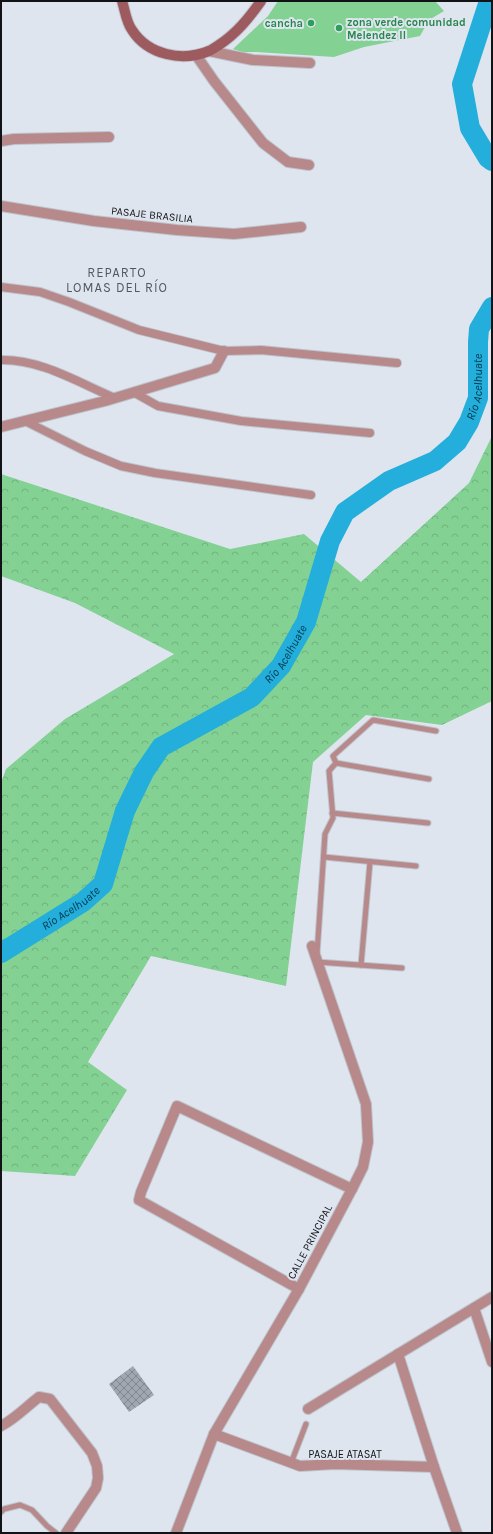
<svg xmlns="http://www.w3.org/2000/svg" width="493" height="1534" font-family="Karla,sans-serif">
	<defs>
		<pattern id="forest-crowns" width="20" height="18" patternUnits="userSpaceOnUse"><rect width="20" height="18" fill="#83d294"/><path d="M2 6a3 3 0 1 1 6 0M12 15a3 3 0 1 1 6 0" fill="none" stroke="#70b37f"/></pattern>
		<pattern id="building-cross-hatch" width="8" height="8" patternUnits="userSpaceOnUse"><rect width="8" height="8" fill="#a1a7b0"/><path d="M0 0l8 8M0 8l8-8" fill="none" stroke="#82878e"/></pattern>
	</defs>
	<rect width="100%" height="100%" fill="#dfe5ef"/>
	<path fill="url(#forest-crowns)" d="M492,436V701L442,725L366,715L313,762L286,986L151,956L88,1062L127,1090L75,1176L1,1171V783L6,769L65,719L174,654L75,603L1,576V474L230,549L304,534L361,582L469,483Z"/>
	<path fill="#83d294" d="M278,1H435L444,11L429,20L420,36L364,47L334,57L256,52H242L233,49L268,16Z"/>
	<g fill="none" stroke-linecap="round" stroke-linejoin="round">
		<g stroke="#24aedc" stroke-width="20">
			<path d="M489,1L462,84L470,128L488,158L492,161"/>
			<path id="s1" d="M1,953L83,902L103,884L125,811L144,772L161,747L252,697L281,666L306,622L330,541L345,512L389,481L435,461L457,442L469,422L478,398V342L479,329L492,307"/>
		</g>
	</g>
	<path fill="url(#building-cross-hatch)" d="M133,1366L154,1395L129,1412L109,1384Z"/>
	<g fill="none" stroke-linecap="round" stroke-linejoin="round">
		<g stroke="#bec3cc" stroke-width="7">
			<g id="service">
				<path d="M336,763L333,756L373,720L436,731"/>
				<path d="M332,813L428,823"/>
				<path d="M324,857L416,866"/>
				<path d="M317,954L325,834L333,818L329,771L336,763L429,779"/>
				<path d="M317,962L402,968"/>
				<path d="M361,965L370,862"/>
				<path d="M291,1463L306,1424"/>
				<path d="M1,1512L4,1509L20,1505L32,1510L47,1526L56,1533"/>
			</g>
		</g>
		<g stroke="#bec3cc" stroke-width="10">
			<g id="pedestrian">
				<path d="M1,287L40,292L69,302L139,330L224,351L261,350L397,363"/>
				<path d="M1,360C41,359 79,383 115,398"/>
				<path d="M133,392L158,406L241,421L370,433"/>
				<path d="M25,421L85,451L121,466L155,473L311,495"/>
			</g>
		</g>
		<g stroke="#bec3cc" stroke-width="12">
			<g id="minor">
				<path d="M209,51L253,60L310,63"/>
				<path d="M196,55L214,81L263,143L288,162L309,165"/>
				<path d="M1,141L14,139L109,137"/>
				<path d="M1,206L94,221L177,230L234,234L301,227"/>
				<path d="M1,427L105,401L215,368L224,351"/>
				<path d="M299,1289L139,1200L141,1192L177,1106L352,1189"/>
				<path d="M474,1308L492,1362"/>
				<path d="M398,1354L434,1467L457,1533"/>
				<path d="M308,1409L492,1297"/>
				<path d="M1,1426C15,1419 26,1407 39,1397L50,1399L92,1453L97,1466L98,1478L96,1488L66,1533"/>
				<path d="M214,1434L300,1466L335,1464L434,1467"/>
				<path d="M176,1533L214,1434L299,1289L352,1189L363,1167L368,1142L366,1104L312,946"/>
			</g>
		</g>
		<g stroke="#bec3cc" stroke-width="12">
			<path id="secondary" d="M122,1C125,10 126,22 132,30C148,55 182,62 209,51C212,50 216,47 219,45C237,33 249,18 261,1"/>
		</g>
		<use href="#service" stroke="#b7898a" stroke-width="5"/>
		<use href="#pedestrian" stroke="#b7898a" stroke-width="8"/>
		<use href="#minor" stroke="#b7898a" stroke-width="10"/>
		<use href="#secondary" stroke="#9d5b5f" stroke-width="10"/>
	</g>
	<g fill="#2e9e5b" stroke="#dfe5ef" stroke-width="1.5">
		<circle cx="311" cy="23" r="4"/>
		<circle cx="339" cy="28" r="4"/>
	</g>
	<g text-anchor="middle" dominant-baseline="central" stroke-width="4" stroke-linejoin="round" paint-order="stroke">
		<g font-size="11" font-weight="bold" fill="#27864d" stroke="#dfe5ef" text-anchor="start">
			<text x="347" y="22">zona verde comunidad<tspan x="347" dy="13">Melendez II</tspan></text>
			<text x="303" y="23" text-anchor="end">cancha</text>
		</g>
		<g font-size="11" fill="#111316" stroke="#dfe5ef">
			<text transform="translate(152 215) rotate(6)">PASAJE BRASILIA</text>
			<text transform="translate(310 1242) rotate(-62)">CALLE PRINCIPAL</text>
			<text x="345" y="1454">PASAJE ATASAT</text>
		</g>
		<g font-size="12" font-style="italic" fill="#00384b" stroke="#dfe5ef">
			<text stroke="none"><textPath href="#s1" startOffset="780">Río Acelhuate</textPath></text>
			<text stroke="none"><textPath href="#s1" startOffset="432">Río Acelhuate</textPath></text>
			<text stroke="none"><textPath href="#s1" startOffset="83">Río Acelhuate</textPath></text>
		</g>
		<g font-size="13" letter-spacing="1" fill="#52575f" stroke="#dfe5ef">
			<text x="117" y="272">REPARTO<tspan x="117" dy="15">LOMAS DEL RÍO</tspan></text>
		</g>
	</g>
	<rect width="493" height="1534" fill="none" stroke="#111316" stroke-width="4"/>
</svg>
